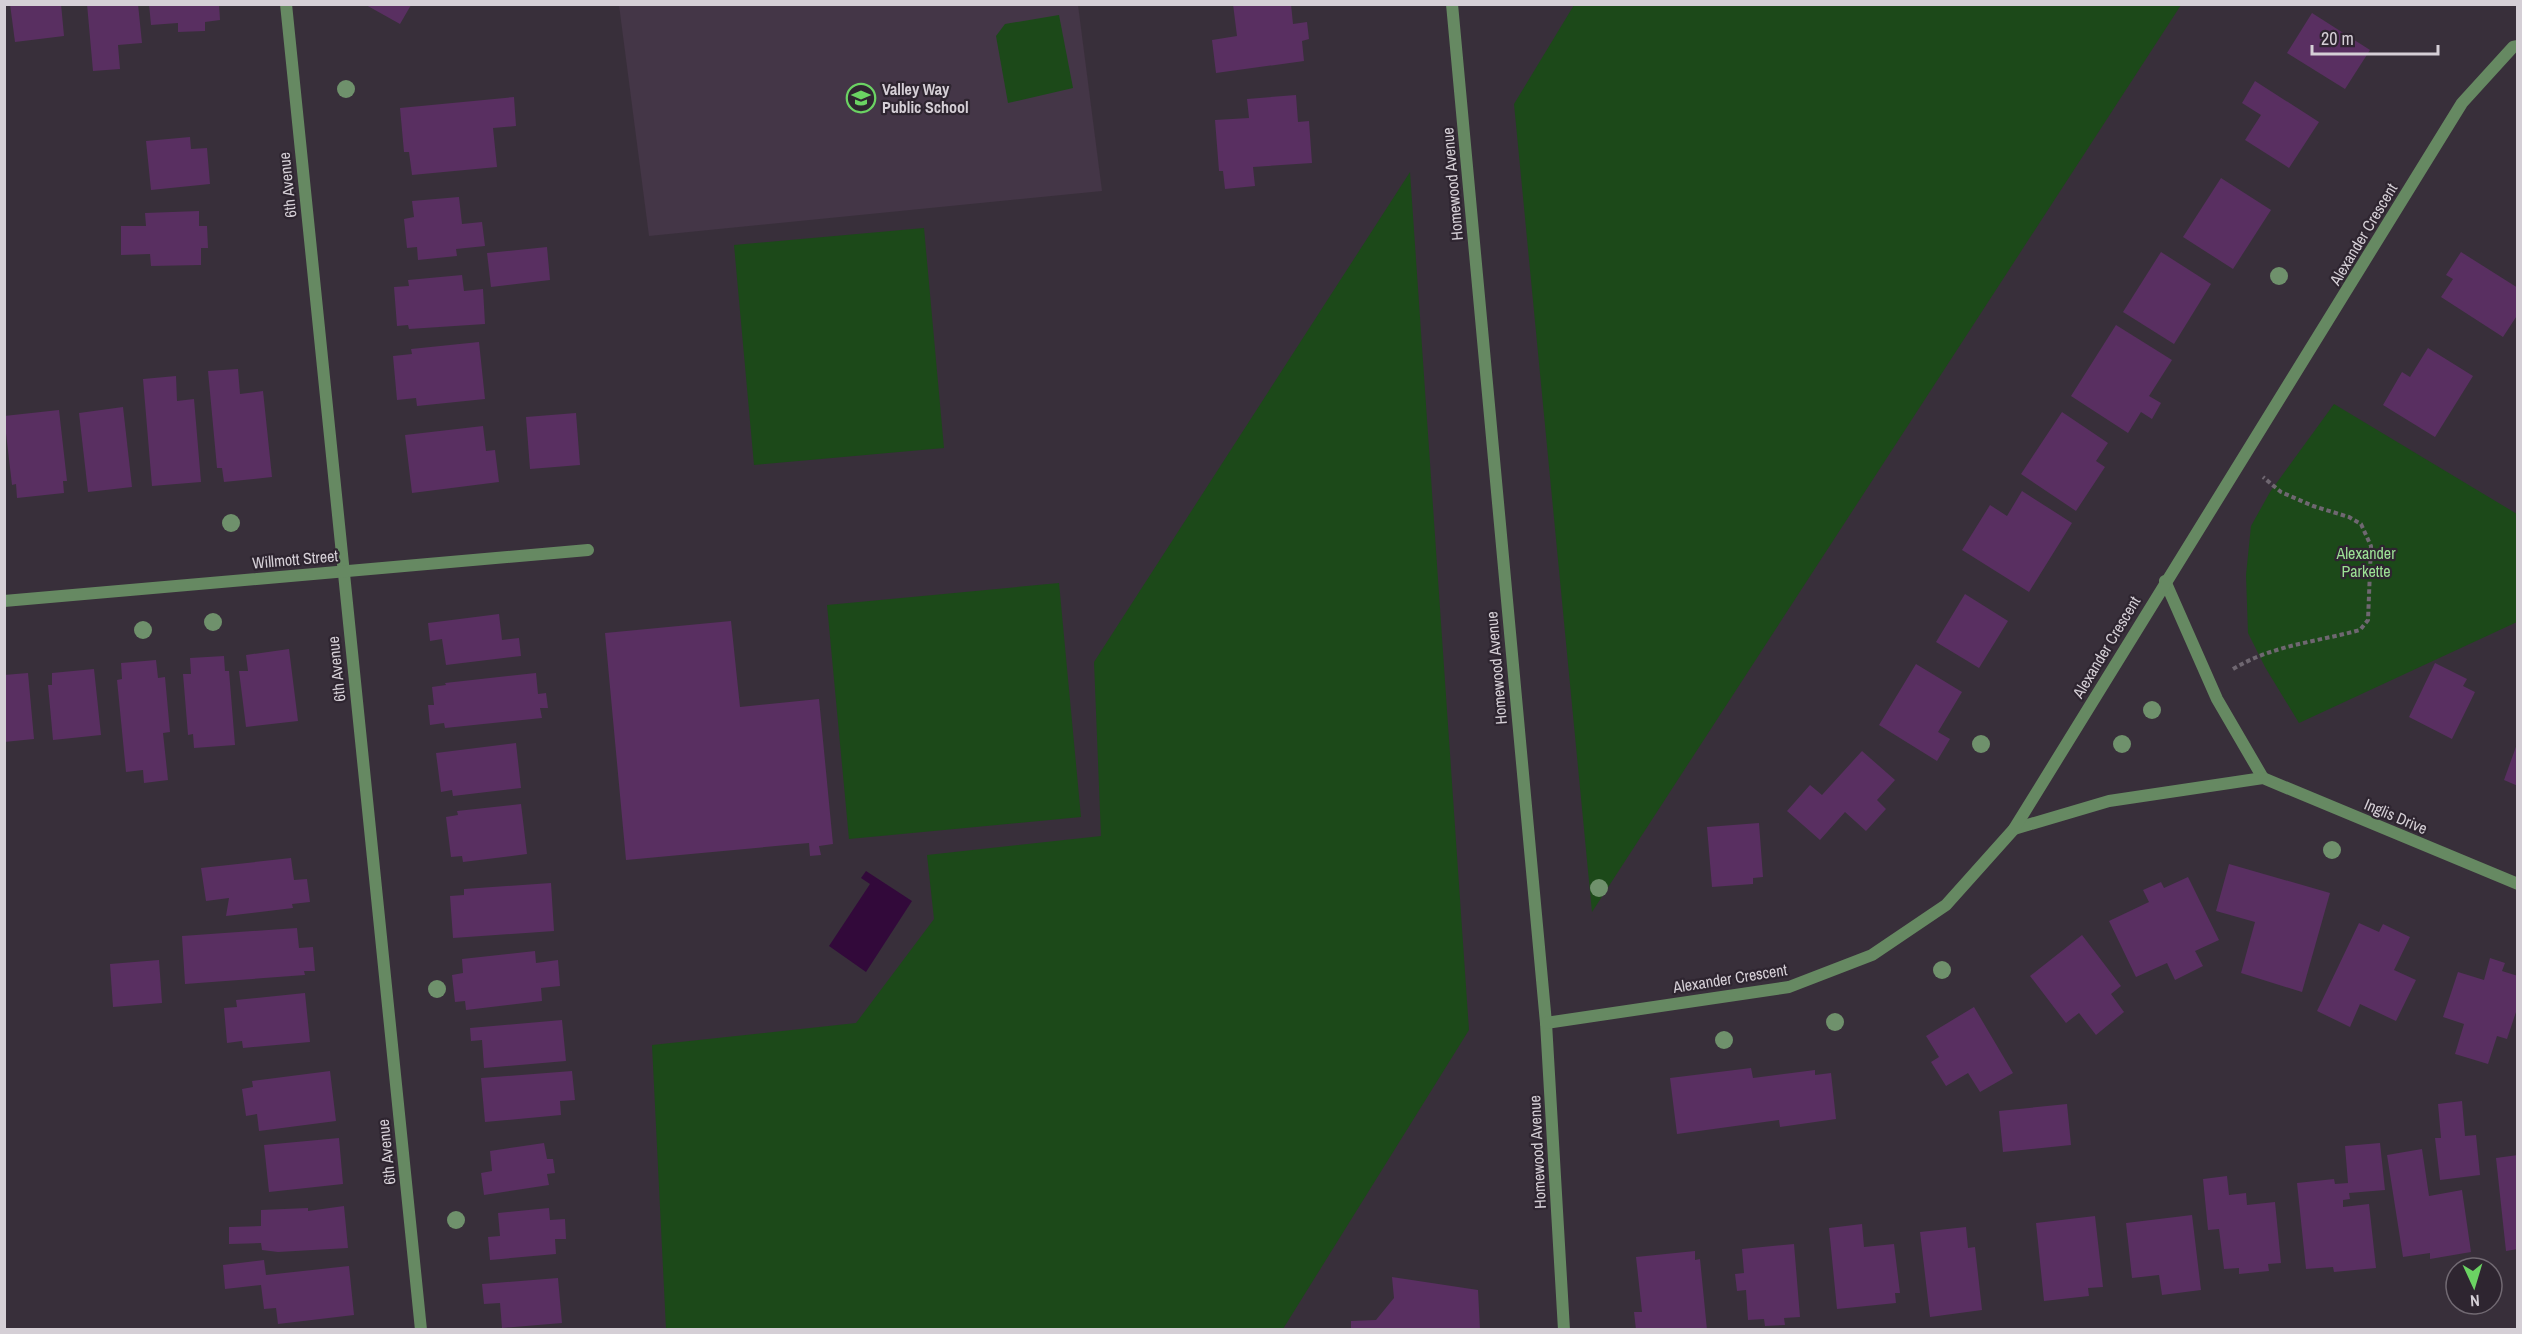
<svg xmlns="http://www.w3.org/2000/svg" width="2522" height="1334" font-family="'Archivo Narrow',sans-serif">
	<rect width="100%" height="100%" fill="#382f3a"/>
	<path fill="#443647" d="M619,5H1078L1102,191L649,236Z"/>
	<g fill="#1c4919">
		<path d="M1574,5H2181L1592,912L1514,104Z"/>
		<path d="M1059,15L1073,88L1008,103L996,36L1005,24Z"/>
		<path d="M1410,172L1469,1030L1283,1329H666L652,1045L856,1023L934,919L927,855L1101,836L1094,662Z"/>
		<path d="M924,228L944,448L754,465L734,245Z"/>
		<path d="M2334,404L2517,514V622L2299,723L2265,667L2248,633L2246,575L2251,526L2270,492Z"/>
		<path d="M1059,583L1081,817L849,839L827,605Z"/>
	</g>
	<path fill="#32093a" d="M866,871L912,901L866,972L829,946L870,884L861,878Z"/>
	<g fill="#592f61">
		<path d="M10,4H61L64,36L15,42Z"/>
		<path d="M87,4H138L142,43L118,45L120,69L93,71Z"/>
		<path d="M149,4H219L220,20L205,22V31L178,32V23L151,25Z"/>
		<path d="M1233,4H1291L1293,24L1307,22L1309,39L1302,41L1304,61L1216,73L1212,40L1237,36Z"/>
		<path d="M366,5H411L400,24Z"/>
		<path d="M2312,13L2370,50L2345,89L2287,53Z"/>
		<path d="M2255,81L2319,122L2289,168L2245,140L2261,115L2242,103Z"/>
		<path d="M1296,95L1298,122L1309,121L1312,163L1253,167L1255,186L1225,189L1223,171H1219L1215,120L1249,118L1247,99Z"/>
		<path d="M514,97L516,126L493,128L497,167L412,175L409,152H404L400,108Z"/>
		<path d="M190,137L191,149L207,148L210,184L151,190L146,141Z"/>
		<path d="M2221,178L2271,210L2233,269L2183,237Z"/>
		<path d="M459,197L462,224L482,222L485,246L456,249L457,256L418,260L417,247L407,248L404,219L414,217L412,201Z"/>
		<path d="M199,211V226H207L208,248H201V265L151,266L150,254L121,255V226H146L145,213Z"/>
		<path d="M547,247L550,280L491,287L487,253Z"/>
		<path d="M2161,252L2211,284L2174,344L2123,312Z"/>
		<path d="M2461,252L2518,288V314L2503,337L2441,297L2453,279L2446,275Z"/>
		<path d="M462,275L464,291L483,289L485,324L409,329L408,325L397,326L394,287L409,286L408,280Z"/>
		<path d="M2116,325L2172,360L2149,396L2161,403L2152,419L2141,412L2128,433L2071,396Z"/>
		<path d="M479,342L485,399L417,406L416,398L397,400L393,356L412,354L411,349Z"/>
		<path d="M2428,348L2473,376L2435,437L2383,405L2402,372L2410,377Z"/>
		<path d="M238,369L240,394L263,391L272,477L224,482L222,468H217L208,371Z"/>
		<path d="M176,376L177,401L194,399L201,482L152,486L143,379Z"/>
		<path d="M123,407L132,487L88,492L79,413Z"/>
		<path d="M59,410L67,481H63L64,493L17,498L16,484L12,485L4,416Z"/>
		<path d="M2062,412L2108,443L2096,461L2105,467L2076,511L2021,474Z"/>
		<path d="M576,413L580,465L530,469L526,417Z"/>
		<path d="M483,426L486,451L495,450L499,482L412,493L405,435Z"/>
		<path d="M2022,491L2072,523L2029,592L1962,550L1990,505L2007,516Z"/>
		<path d="M1965,594L2008,621L1979,668L1936,642Z"/>
		<path d="M499,614L502,640L519,638L521,656L446,665L442,639L430,641L428,623Z"/>
		<path d="M731,621L740,707L819,699L833,844L819,846L821,855L810,856L809,843L626,860L605,633Z"/>
		<path d="M289,649L298,721L246,727L239,671H248L246,655Z"/>
		<path d="M224,656L225,671H229L235,745L194,748L193,734L188,735L183,674H191L190,658Z"/>
		<path d="M156,660L158,678L165,677L170,732L163,733L168,780L144,783L143,770L126,772L117,680L122,679L121,663Z"/>
		<path d="M2435,663L2467,679L2463,686L2475,692L2452,739L2409,717Z"/>
		<path d="M1916,664L1962,692L1938,732L1950,739L1937,761L1879,725Z"/>
		<path d="M94,669L101,735L53,740L48,685H52V673Z"/>
		<path d="M28,673L34,739L4,742V675Z"/>
		<path d="M536,673L538,694L546,693L548,708H540L542,718L445,728L444,723L430,725L428,705H434L432,687L446,685L445,683Z"/>
		<path d="M516,743L521,788L453,796L452,790L441,792L436,753Z"/>
		<path d="M2517,744H2518V786L2504,780Z"/>
		<path d="M1862,751L1895,780L1877,800L1886,809L1866,831L1845,812L1820,840L1787,811L1810,785L1822,795Z"/>
		<path d="M521,804L527,854L463,862L462,856L451,857L446,817L458,815L457,811Z"/>
		<path d="M1759,823L1763,877L1753,878V884L1712,887L1707,827Z"/>
		<path d="M291,858L294,880L307,879L310,902L292,904L293,908L226,916L229,898L206,901L201,868Z"/>
		<path d="M2229,864L2330,893L2302,992L2241,973L2255,922L2216,911Z"/>
		<path d="M2188,877L2219,940L2195,951L2203,966L2175,980L2167,963L2136,977L2109,921L2149,902L2143,890L2161,882L2164,888Z"/>
		<path d="M551,883L554,931L453,938L450,896L464,895V889Z"/>
		<path d="M2359,923L2379,932L2383,924L2410,937L2394,970L2416,980L2396,1021L2360,1004L2350,1027L2317,1011Z"/>
		<path d="M297,928L299,948L313,947L315,971H304L305,975L185,984L182,936Z"/>
		<path d="M2082,935L2121,986L2111,994L2124,1012L2096,1035L2079,1013L2066,1023L2030,976Z"/>
		<path d="M535,951L536,963L558,960L560,986L541,988L542,1001L466,1010L465,1001L455,1002L452,975L463,973L462,959Z"/>
		<path d="M2490,958L2505,963L2502,971L2518,976V1006L2507,1039L2497,1036L2488,1064L2455,1054L2464,1024L2443,1017L2458,972L2484,980Z"/>
		<path d="M159,960L162,1003L113,1007L110,964Z"/>
		<path d="M305,993L310,1042L243,1048L242,1041L227,1043L224,1008L237,1007L236,1000Z"/>
		<path d="M1974,1007L2013,1073L1980,1092L1968,1073L1946,1086L1931,1062L1939,1057L1926,1036Z"/>
		<path d="M562,1020L566,1061L484,1068L482,1040L471,1041L470,1028Z"/>
		<path d="M1751,1068L1753,1078L1815,1070V1075L1831,1073L1836,1119L1780,1127L1779,1120L1677,1134L1670,1078Z"/>
		<path d="M330,1071L336,1121L259,1131L257,1114L246,1116L242,1089L253,1087L252,1081Z"/>
		<path d="M572,1071L575,1100L560,1101L561,1115L485,1122L481,1078Z"/>
		<path d="M2462,1101L2465,1136L2476,1135L2480,1175L2440,1180L2435,1138H2441L2438,1104Z"/>
		<path d="M2067,1104L2071,1145L2003,1152L1999,1111Z"/>
		<path d="M339,1138L343,1184L269,1192L264,1145Z"/>
		<path d="M544,1143L547,1159H553L555,1173L547,1174L549,1185L484,1195L481,1173L492,1171L490,1151Z"/>
		<path d="M2380,1143L2385,1190L2349,1193L2350,1199L2343,1200V1207L2369,1204L2376,1268L2334,1272L2333,1267L2306,1269L2297,1183L2334,1179L2335,1184L2348,1183L2345,1146Z"/>
		<path d="M2422,1149L2429,1196L2462,1190L2471,1252L2430,1259V1253L2403,1257L2387,1155Z"/>
		<path d="M2518,1155V1249L2506,1251L2496,1158Z"/>
		<path d="M2227,1176L2229,1195L2246,1193L2247,1205L2275,1202L2281,1263L2268,1264L2269,1271L2239,1274V1268L2224,1269L2219,1229L2208,1230L2203,1179Z"/>
		<path d="M344,1206L348,1248L278,1252L262,1250L261,1243L229,1244V1227L261,1226V1210L308,1208V1211Z"/>
		<path d="M549,1208L550,1220L565,1219L566,1239H555L556,1254L490,1260L488,1237L500,1236L498,1213Z"/>
		<path d="M2192,1215L2201,1290L2162,1295L2159,1275L2132,1278L2126,1223Z"/>
		<path d="M2095,1216L2103,1287L2088,1288L2089,1296L2044,1301L2036,1223Z"/>
		<path d="M1862,1224L1864,1247L1894,1244L1900,1293H1895L1896,1303L1837,1309L1829,1228Z"/>
		<path d="M1966,1227L1968,1248L1975,1247L1982,1310L1930,1317L1920,1232Z"/>
		<path d="M1794,1244L1800,1317L1784,1318L1785,1325L1765,1326L1764,1319L1748,1320L1746,1290L1737,1291L1735,1274L1744,1273L1742,1249Z"/>
		<path d="M1695,1251V1260L1700,1259L1707,1330H1636L1634,1312H1642L1636,1257Z"/>
		<path d="M264,1260L266,1275L349,1266L354,1315L278,1324L276,1308L264,1309L261,1285L225,1289L223,1265Z"/>
		<path d="M1392,1277L1478,1290L1480,1330H1351V1321L1376,1320L1394,1298Z"/>
		<path d="M558,1278L562,1323L502,1328L500,1303L484,1304L482,1284Z"/>
	</g>
	<g fill="none" stroke-linecap="round" stroke-linejoin="round">
		<path stroke="#6f6771" stroke-width="4" stroke-dasharray="4.5 3" stroke-linecap="butt" d="M2233,669C2273,645 2316,642 2360,630L2368,620L2371,546L2361,524L2349,517L2313,506L2281,492L2263,477"/>
		<g stroke="#668962" stroke-width="12">
			<path d="M286,4L421,1330"/>
			<path d="M1452,4L1546,1023L1564,1330"/>
			<path d="M2165,581L2217,699L2263,778"/>
			<path d="M4,601L588,550"/>
			<path d="M2014,829L2109,801L2263,778L2518,884"/>
			<path d="M1546,1023L1789,987L1872,955L1946,905L2014,829L2462,103L2513,47L2518,46"/>
		</g>
	</g>
	<g fill="#6f916c">
		<circle cx="346" cy="89" r="9"/>
		<circle cx="2279" cy="276" r="9"/>
		<circle cx="231" cy="523" r="9"/>
		<circle cx="213" cy="622" r="9"/>
		<circle cx="143" cy="630" r="9"/>
		<circle cx="2152" cy="710" r="9"/>
		<circle cx="1981" cy="744" r="9"/>
		<circle cx="2122" cy="744" r="9"/>
		<circle cx="2332" cy="850" r="9"/>
		<circle cx="1599" cy="888" r="9"/>
		<circle cx="1942" cy="970" r="9"/>
		<circle cx="437" cy="989" r="9"/>
		<circle cx="1835" cy="1022" r="9"/>
		<circle cx="1724" cy="1040" r="9"/>
		<circle cx="456" cy="1220" r="9"/>
	</g>
	<defs>
		<g id="school-ring" transform="scale(1.5)"><circle r="9.5" fill="#2e2530" stroke="#6bd363" stroke-width="1.5"/><path d="M0-5L7-2L0 1L-7-2ZM-4 1L0 2.5L4 1V4Q0 6-4 4Z" fill="#6bd363"/></g>
	</defs>
	<g fill-rule="evenodd">
		<use href="#school-ring" x="861" y="98"/>
	</g>
	<g text-anchor="middle" dominant-baseline="central" stroke-width="4.5" stroke-linejoin="round" paint-order="stroke">
		<g font-size="16" font-weight="bold" fill="#d5cfd6" stroke="#2e2530" text-anchor="start">
			<text x="882" y="89">Valley Way<tspan x="882" dy="18">Public School</tspan></text>
		</g>
		<g font-size="16" fill="#d5cfd6" stroke="#2e2530">
			<text transform="translate(1452 184) rotate(-95)">Homewood Avenue</text>
			<text transform="translate(287 185) rotate(-96)">6th Avenue</text>
			<text transform="translate(2363 234) rotate(-59)">Alexander Crescent</text>
			<text transform="translate(295 559) rotate(-5)">Willmott Street</text>
			<text transform="translate(2106 647) rotate(-59)">Alexander Crescent</text>
			<text transform="translate(1496 668) rotate(-95)">Homewood Avenue</text>
			<text transform="translate(336 669) rotate(-96)">6th Avenue</text>
			<text transform="translate(2396 816) rotate(23)">Inglis Drive</text>
			<text transform="translate(1730 978) rotate(-9)">Alexander Crescent</text>
			<text transform="translate(386 1152) rotate(-96)">6th Avenue</text>
			<text transform="translate(1537 1152) rotate(-93)">Homewood Avenue</text>
		</g>
		<g font-size="16" fill="#9ce195" stroke="#2e2530">
			<text x="2366" y="553">Alexander<tspan x="2366" dy="18">Parkette</tspan></text>
		</g>
	</g>
	<rect width="2522" height="1334" fill="none" stroke="#d5cfd6" stroke-width="12"/>
	<g transform="translate(2474 1286) rotate(176)"><circle r="28" fill="#2e2530" stroke="#716972" stroke-width="1.5"/>
	<path d="M0-4.5L10 22L0 15L-10 22Z" fill="#6bd363"/>
	<text y="-9" font-size="16" font-weight="bold" text-anchor="middle" fill="#d5cfd6">N</text>
	</g>
	<path d="M2312 45v9h126v-9" fill="none" stroke="#d5cfd6" stroke-width="3"/>
	<text x="2321" y="45" font-size="18" fill="#d5cfd6" stroke="#2e2530" stroke-width="4.5" paint-order="stroke">20 m</text>
</svg>
